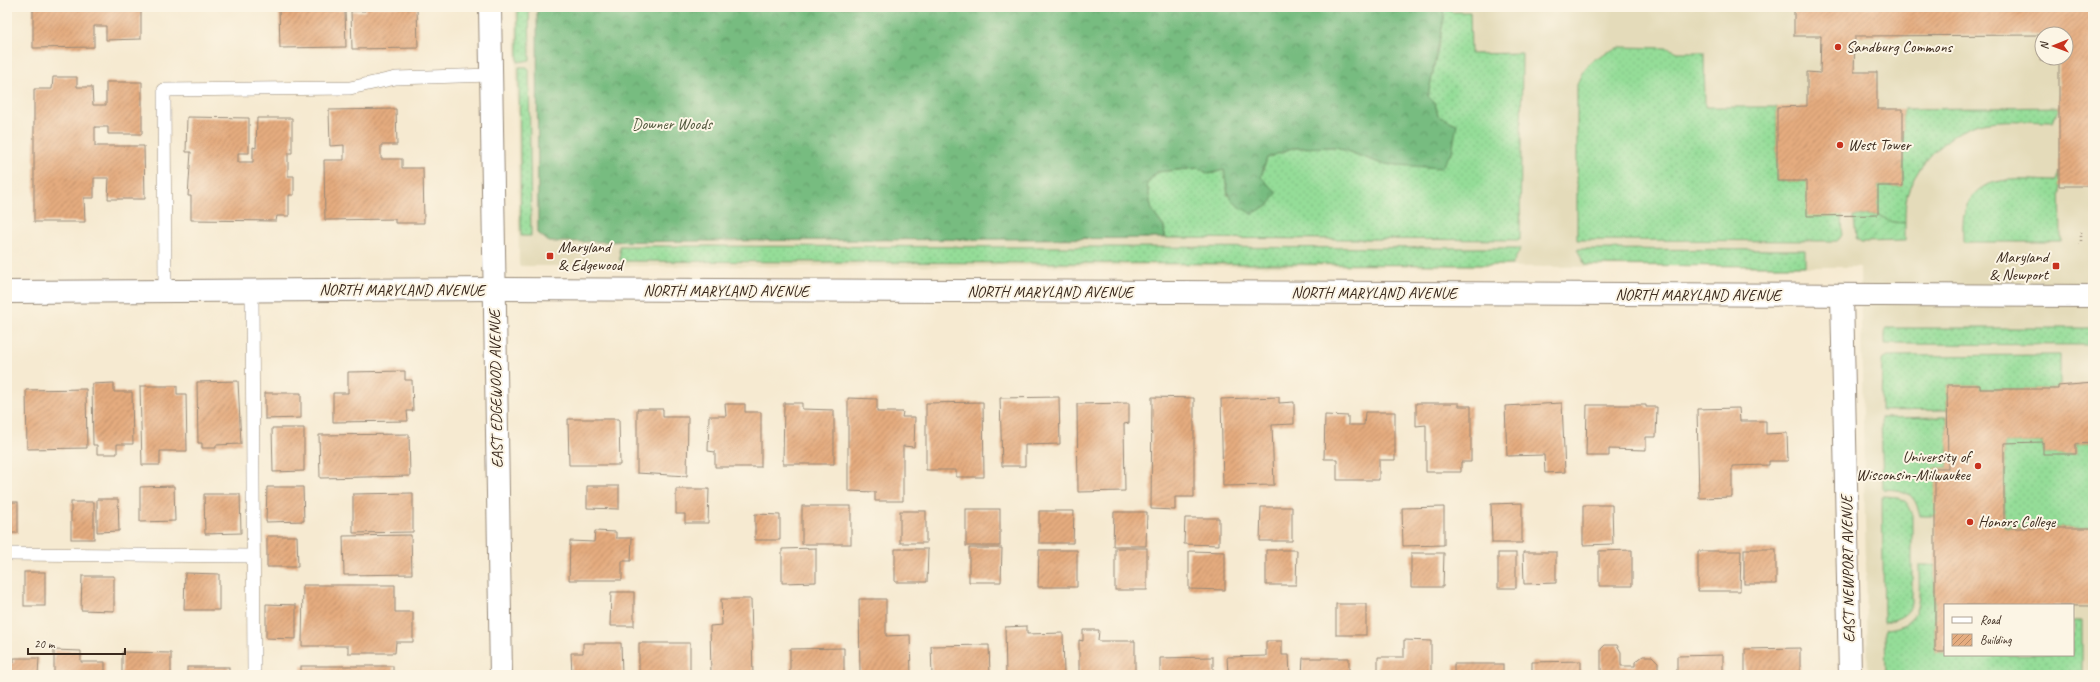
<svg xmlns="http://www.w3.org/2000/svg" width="2100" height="682" font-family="Caveat,sans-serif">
	<defs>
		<pattern id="grass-dots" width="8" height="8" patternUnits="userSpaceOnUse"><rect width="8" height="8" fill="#94dd98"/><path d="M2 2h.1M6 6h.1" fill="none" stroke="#80be83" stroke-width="1.8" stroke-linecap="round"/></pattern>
		<pattern id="forest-crowns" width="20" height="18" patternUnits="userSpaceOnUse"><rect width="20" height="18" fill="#77bc80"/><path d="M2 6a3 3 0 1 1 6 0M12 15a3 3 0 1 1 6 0" fill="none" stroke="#639968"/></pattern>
		<pattern id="garden-furrows" width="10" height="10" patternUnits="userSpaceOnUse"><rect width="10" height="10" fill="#94dd98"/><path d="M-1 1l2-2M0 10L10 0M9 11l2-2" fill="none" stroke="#80be83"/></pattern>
		<pattern id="building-hatch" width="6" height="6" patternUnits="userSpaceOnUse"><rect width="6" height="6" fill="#e5ac7f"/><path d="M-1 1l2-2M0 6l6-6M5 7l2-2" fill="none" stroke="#bb8c67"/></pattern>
	</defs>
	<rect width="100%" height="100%" fill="#fcf5e5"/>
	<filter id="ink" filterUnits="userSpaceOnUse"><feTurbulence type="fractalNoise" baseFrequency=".025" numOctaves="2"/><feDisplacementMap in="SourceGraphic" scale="8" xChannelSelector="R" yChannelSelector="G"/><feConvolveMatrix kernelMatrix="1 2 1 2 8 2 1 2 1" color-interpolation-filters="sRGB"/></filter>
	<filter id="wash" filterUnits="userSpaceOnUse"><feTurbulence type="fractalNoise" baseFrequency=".012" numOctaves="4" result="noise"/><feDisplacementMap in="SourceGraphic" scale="16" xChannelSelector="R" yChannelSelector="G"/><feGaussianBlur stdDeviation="0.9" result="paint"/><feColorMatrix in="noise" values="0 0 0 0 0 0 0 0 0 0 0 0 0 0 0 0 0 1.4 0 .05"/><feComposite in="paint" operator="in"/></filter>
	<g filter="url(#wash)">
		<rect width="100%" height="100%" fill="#f6ead1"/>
		<path fill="#e4dbba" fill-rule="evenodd" d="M515,7H2093V675H1868L1860,267L519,266ZM2042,34H2066V58H2042ZM1945,605H2073V655H1945Z"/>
		<g fill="url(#grass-dots)" stroke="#68845b">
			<path d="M518,7H529L530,60L518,62Z"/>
			<path d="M1443,7H1451V12H1470L1471,54L1522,53L1520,240L1165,238L1164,227L1152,211L1147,184L1157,172L1198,168L1209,174L1224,170L1228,196L1261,177L1267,158L1292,148L1336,147L1382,164L1438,116L1435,103L1428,96L1444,18Z"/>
			<path d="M1621,47L1668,48L1678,52H1704L1705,107H1777V181H1807L1842,215C1842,225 1845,236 1837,241L1577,240V85C1584,62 1599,55 1621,47Z"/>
			<path d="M519,67H527L529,69L531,236H521Z"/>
			<path d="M2059,107L2053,122C2029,122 2002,118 1979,124C1947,132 1911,169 1906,201C1905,209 1905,216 1905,223L1892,222L1878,215V186H1903V109Z"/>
			<path d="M2060,170L2061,242H1963C1963,232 1962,221 1965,211C1977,170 2024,181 2056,181Z"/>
			<path d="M619,246L1521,248L1512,265L620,261Z"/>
			<path d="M1577,249L1805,250V266L1585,265Z"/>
			<path d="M1886,328H2093V345L1885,344V329Z"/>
			<path d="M2060,355V386H2058V389H1980L1979,385H1948L1947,410L1881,411L1882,360L1888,356Z"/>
			<path d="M1947,417L1948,468H1935L1936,516H1920C1915,492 1905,490 1883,489L1881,418Z"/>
			<path d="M2043,442V454H2076V444L2093,443V528H2004V443Z"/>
			<path d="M1882,496L1899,497L1906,502L1912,515V604C1908,616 1896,620 1884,622Z"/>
			<path d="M1919,565H1935V652H1945V655H2073V621H2082V675H1886L1885,629C1925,627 1919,595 1919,565Z"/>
		</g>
		<path fill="url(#forest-crowns)" stroke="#59734f" d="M537,7H1443L1444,18L1428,96L1435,103L1438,116L1457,124L1452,152L1441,168L1382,164L1336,147L1292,148L1267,158L1261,177L1277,193L1269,205L1252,214C1225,199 1229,198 1224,170L1209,174L1198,168L1157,172L1147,184L1152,211L1164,227L1165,238L549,242L538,233Z"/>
		<path fill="url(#garden-furrows)" stroke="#68845b" d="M1878,215L1892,222L1905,223V241L1861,242L1856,238L1854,216Z"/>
		<g id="blocks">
			<g fill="url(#building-hatch)" fill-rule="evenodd">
				<path d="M33,7H141V39L106,40V26H94V47L33,48Z"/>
				<path d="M285,7H330V10H345L346,47L280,48L279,8Z"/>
				<path d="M365,7H417L418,48L352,49L351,11H365Z"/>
				<path d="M1794,7H2093V186H2059V61H2040V35L1855,36L1854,72H1877V109H1903V186H1878V215L1807,216V181H1777V107L1807,106V72L1820,73L1821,36H1794ZM2042,34H2066V58H2042Z"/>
				<path d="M53,77H77V87H92L93,105H106V82H142V134H108V127H95V146H144L145,199H108L109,178H94V198H84L85,222H34V89H52Z"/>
				<path d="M396,109L397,145H381V159H402V168H423L424,223H395V219L325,220L324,160H344V145L330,146L329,110Z"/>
				<path d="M187,117L249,118V153H238V162H253V147L256,148L257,118H292V153H288V176H294V195H289V216H277L276,221L191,220V196H188L191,152H186Z"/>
				<path d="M405,371V380H412L413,411H407L408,421L333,422V393H348V372Z"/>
				<path d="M238,381L241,444L216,445V448H202V443H198L197,382Z"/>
				<path d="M114,383V392H132L133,444H117V454H97V445H93L92,384Z"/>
				<path d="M2093,383V443L2076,444V454H2043V442L2004,443V528H2093V606L1945,605V652H1935V468H1948L1947,385H1980V389H2058V386Z"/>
				<path d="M140,386H177V394H186L187,451H160V465H142Z"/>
				<path d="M86,389L87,448L27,449L26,390Z"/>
				<path d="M265,393H301V418L265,419Z"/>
				<path d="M1059,397L1060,444L1025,445V466H1002L1000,398Z"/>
				<path d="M1152,397L1194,398V497H1175V510L1151,509Z"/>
				<path d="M1279,397V403L1294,402V424L1272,425L1274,485L1223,486L1221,399Z"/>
				<path d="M848,398L877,399V412H903L902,417H915L914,447L903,446V501H875V492L848,491Z"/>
				<path d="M983,402L984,477H956V470H926V403Z"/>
				<path d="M784,403H802V409L834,410V464H783Z"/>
				<path d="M1129,403V423L1124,424L1125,491L1078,492L1077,404Z"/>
				<path d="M1416,403H1459V406H1471V462H1461V472H1426V425L1416,426Z"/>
				<path d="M1562,403L1565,472L1545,473L1544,455L1507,456L1505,406Z"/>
				<path d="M725,404H745V412H761V467H715V452L708,451L709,416H726Z"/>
				<path d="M1587,405H1646V407H1657L1656,437H1646V450L1609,449V456H1586Z"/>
				<path d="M1739,408L1740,421H1766V434L1787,433L1788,461H1769V465L1732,466V497L1699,498L1697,409Z"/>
				<path d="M637,409H663V417H688L687,476L637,473Z"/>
				<path d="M1365,412H1395V460H1379V480H1337V459H1324L1325,415L1348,416V425H1364Z"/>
				<path d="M568,419H619L620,465H569Z"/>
				<path d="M272,428H304V471L273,472Z"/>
				<path d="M409,434L410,476L320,478L319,435Z"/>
				<path d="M174,486L175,521L140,522V487Z"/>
				<path d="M587,486H619V509L587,508Z"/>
				<path d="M267,487H303L304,521L266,522Z"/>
				<path d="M676,489H709L708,523H685V514H676Z"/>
				<path d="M413,493V532L353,533V494Z"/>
				<path d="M204,494H240L241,533L205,534Z"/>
				<path d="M97,499H118L119,531L97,532Z"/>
				<rect x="7" y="502" width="11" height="31"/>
				<rect x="71" y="502" width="23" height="37"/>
				<path d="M1522,503V543H1492L1491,504Z"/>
				<path d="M1583,505H1612L1613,544L1583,545Z"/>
				<rect x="802" y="506" width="49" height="38"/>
				<path d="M1261,507H1292V541H1260Z"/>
				<path d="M1444,507V545L1403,546L1402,508Z"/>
				<rect x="966" y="509" width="34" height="37"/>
				<rect x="900" y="511" width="26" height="32"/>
				<path d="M1039,511H1074L1073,543H1039Z"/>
				<path d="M1114,512H1147L1146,546H1113Z"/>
				<path d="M755,514L780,515V540H755Z"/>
				<path d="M1185,518H1219V545L1184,544Z"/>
				<path d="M595,531L616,532V538H632L631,561H622V580H569L570,541L594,542Z"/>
				<path d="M411,535L412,574L344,575L343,536Z"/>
				<path d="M267,536H297L298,567H267Z"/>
				<path d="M816,548V582L782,583V549Z"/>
				<path d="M969,548H1002L1001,582H969Z"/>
				<rect x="1115" y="548" width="32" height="42"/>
				<path d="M895,549H928L927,582H895Z"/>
				<rect x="1744" y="549" width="32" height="35"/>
				<path d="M1039,550H1077V587H1038Z"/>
				<path d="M1266,550H1297L1296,585H1266Z"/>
				<path d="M1632,550V586H1599V551Z"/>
				<path d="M1189,551L1225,552V590L1189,589Z"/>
				<path d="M1698,551H1741L1740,591H1698Z"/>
				<path d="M1523,552H1556V583L1524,584Z"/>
				<path d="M1411,553H1444L1443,587H1411Z"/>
				<rect x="1498" y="553" width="18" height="35"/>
				<rect x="24" y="572" width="21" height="34"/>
				<path d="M185,573L219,574V610H184Z"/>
				<path d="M82,576H114V611L81,610Z"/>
				<path d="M303,585H395V612H413V642H396L395,653H348V646H302Z"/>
				<path d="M611,592H634V626H610Z"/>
				<path d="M721,599H751L753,675H711L710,626L722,625Z"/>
				<path d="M859,599H886V636L910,635L911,675H860Z"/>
				<path d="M266,604L296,605V639L266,638Z"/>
				<rect x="1336" y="604" width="30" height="31"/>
				<path d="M1027,626V634L1063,633L1064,675H1006L1005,627Z"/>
				<path d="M1083,630H1099L1098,641H1135V675H1079V640L1083,641Z"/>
				<path d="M1404,640L1431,641V675H1378V657H1404Z"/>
				<path d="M1266,641H1282V655H1289L1290,675H1228L1227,657L1266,656Z"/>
				<path d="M583,643H621L622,675H572L571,653H583Z"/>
				<rect x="639" y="643" width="51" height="32"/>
				<path d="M989,645L990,675H932L931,646Z"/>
				<path d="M1605,645H1617L1621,652V666H1635V662L1643,656H1652L1658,662V675H1601V649Z"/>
				<path d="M844,648V675H790V649Z"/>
				<path d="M1800,648V675H1745V649Z"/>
				<path d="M54,650L81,651V662H105V675H54Z"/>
				<path d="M122,652L171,653V675H122Z"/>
				<path d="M1723,655V675H1677V656Z"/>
				<path d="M1213,657V675H1160V658Z"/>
				<path d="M14,658H39L38,675H7V662L14,663Z"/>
				<path d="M1303,658H1349V675H1302Z"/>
				<path d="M1581,661V675H1532V662Z"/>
				<rect x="1454" y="664" width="49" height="11"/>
				<rect x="301" y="666" width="92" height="9"/>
				<rect x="187" y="667" width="42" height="8"/>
			</g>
		</g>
	</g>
	<g filter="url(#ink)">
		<use href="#blocks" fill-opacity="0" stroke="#988a78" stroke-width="1"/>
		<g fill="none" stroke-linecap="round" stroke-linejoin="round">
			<g stroke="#988a78" stroke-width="14">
				<g id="service">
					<path d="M252,290L254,675"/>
					<path d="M165,291L164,90L350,88L396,78L491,75"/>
					<path d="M7,554L252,556"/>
				</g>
			</g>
			<g stroke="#988a78" stroke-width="24">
				<path id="minor" d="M1842,295L1850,675"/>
			</g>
			<g stroke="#988a78" stroke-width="24">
				<g id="tertiary">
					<path d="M490,7L501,675"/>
					<path d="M7,292L494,289L2093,296"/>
				</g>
			</g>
			<path stroke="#988a78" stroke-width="2.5" stroke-dasharray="1 3" stroke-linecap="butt" d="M2081,232V248"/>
			<use href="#service" stroke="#fff" stroke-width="13"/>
			<use href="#minor" stroke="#fff" stroke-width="22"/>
			<use href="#tertiary" stroke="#fff" stroke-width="22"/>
		</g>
	</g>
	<g fill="#c8321e" stroke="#fcf5e5" stroke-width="1.5">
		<circle cx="1838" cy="47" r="4"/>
		<circle cx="1840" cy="145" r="4"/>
		<rect x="546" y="252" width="8" height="8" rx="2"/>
		<rect x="2052" y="262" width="8" height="8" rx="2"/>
		<circle cx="1978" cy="466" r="4"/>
		<circle cx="1970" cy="522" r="4"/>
	</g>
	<g text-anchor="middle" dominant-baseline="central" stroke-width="4" stroke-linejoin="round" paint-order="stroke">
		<g font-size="16" fill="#3b2a1e" stroke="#fcf5e5" text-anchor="start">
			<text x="1846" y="47">Sandburg Commons</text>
			<text x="1848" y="145">West Tower</text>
			<text x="558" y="247">Maryland<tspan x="558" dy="18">&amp; Edgewood</tspan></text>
			<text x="2048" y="257" text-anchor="end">Maryland<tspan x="2048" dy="18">&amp; Newport</tspan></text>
			<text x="1970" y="457" text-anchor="end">University of<tspan x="1970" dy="18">Wisconsin-Milwaukee</tspan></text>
			<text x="1978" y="522">Honors College</text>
		</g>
		<g font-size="16" fill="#51573c" stroke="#fcf5e5">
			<text x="672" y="124">Downer Woods</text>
		</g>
		<g font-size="16" fill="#3b2a1e" stroke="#fcf5e5">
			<text x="402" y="290">NORTH MARYLAND AVENUE</text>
			<text x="726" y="291">NORTH MARYLAND AVENUE</text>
			<text x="1050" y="292">NORTH MARYLAND AVENUE</text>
			<text x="1374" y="293">NORTH MARYLAND AVENUE</text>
			<text x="1698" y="295">NORTH MARYLAND AVENUE</text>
			<text transform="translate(496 389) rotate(-91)">EAST EDGEWOOD AVENUE</text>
			<text transform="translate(1848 569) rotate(-91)">EAST NEWPORT AVENUE</text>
		</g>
	</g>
	<rect width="2100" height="682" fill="none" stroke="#fcf5e5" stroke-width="24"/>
	<rect x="1944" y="604" width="130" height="52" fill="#fcf5e5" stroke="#afa495"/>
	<rect x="1952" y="617" width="20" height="6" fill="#ffffff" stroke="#afa495"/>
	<text x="1980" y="624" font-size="12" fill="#3b2a1e">Road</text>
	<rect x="1952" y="634" width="20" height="12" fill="url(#building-hatch)" stroke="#afa495"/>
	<text x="1980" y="644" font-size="12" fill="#3b2a1e">Building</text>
	<g transform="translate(2054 46) rotate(269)"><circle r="19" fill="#fcf5e5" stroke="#afa495"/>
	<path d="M0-3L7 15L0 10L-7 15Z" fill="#c8321e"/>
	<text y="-6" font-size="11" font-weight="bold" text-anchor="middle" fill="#3b2a1e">N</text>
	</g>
	<path d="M28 648v6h97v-6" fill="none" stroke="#3b2a1e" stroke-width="2"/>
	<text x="34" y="648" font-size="12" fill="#3b2a1e" stroke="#fcf5e5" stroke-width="3" paint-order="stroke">20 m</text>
</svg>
